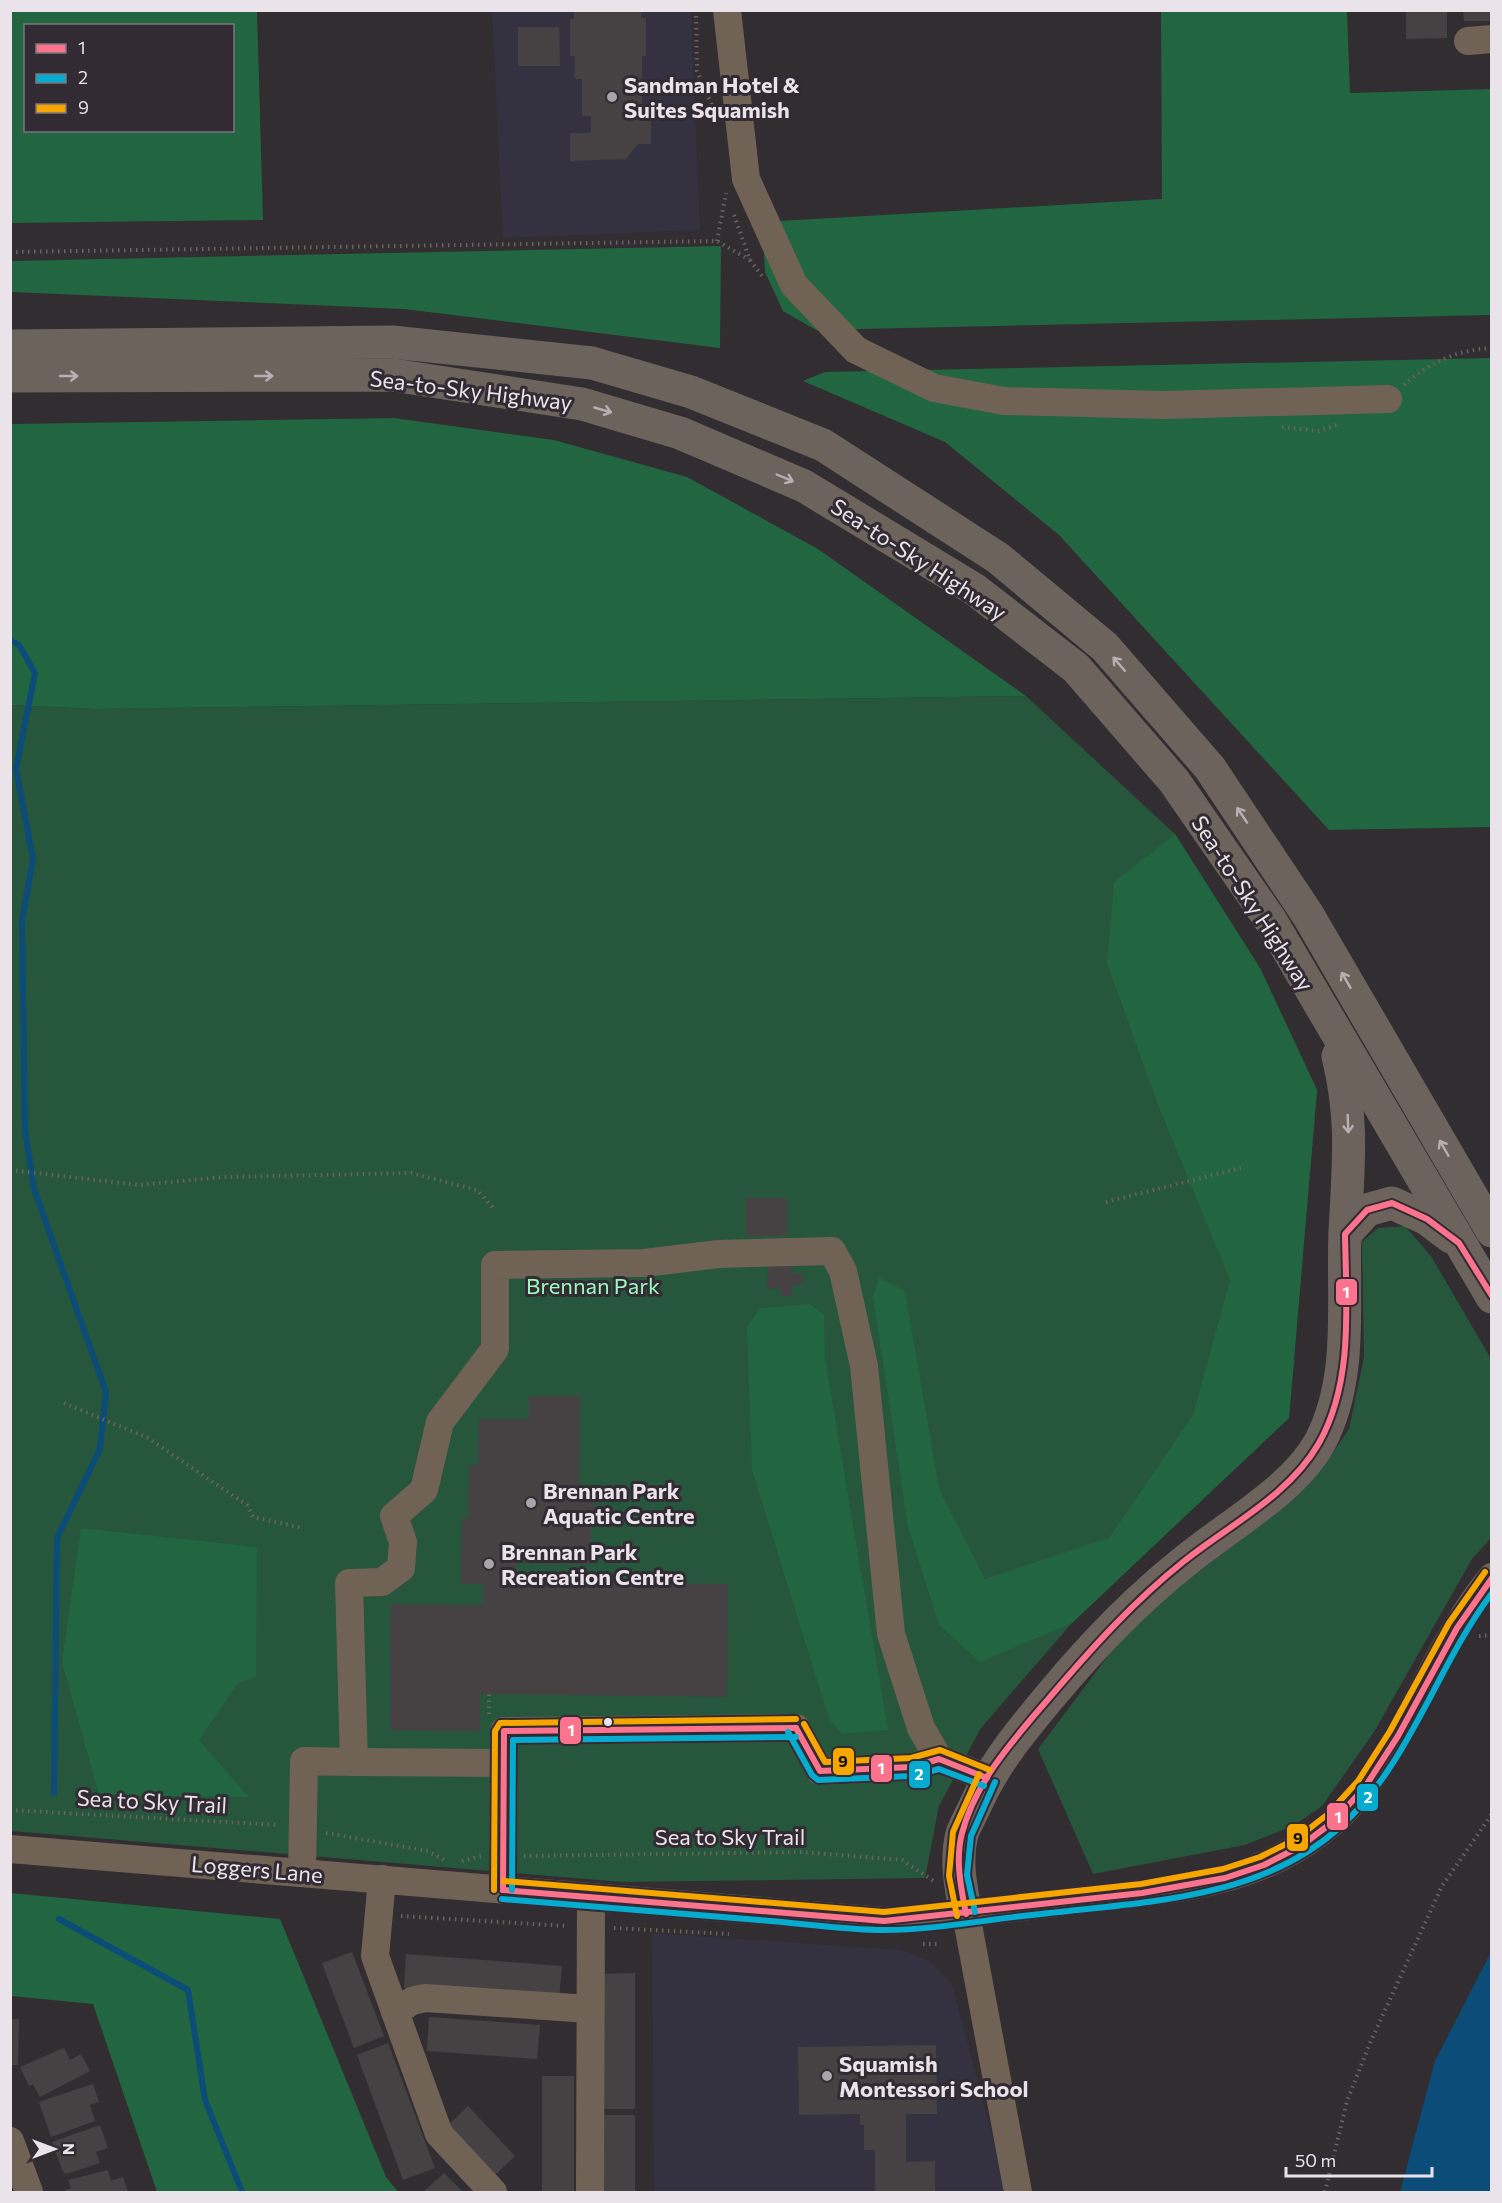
<svg xmlns="http://www.w3.org/2000/svg" width="1502" height="2203" font-family="Commissioner,sans-serif">
	<rect width="100%" height="100%" fill="#312d31"/>
	<g fill="#343241">
		<path d="M492,11H691L700,230L503,238Z"/>
		<path d="M652,1933L901,1950L931,1962L952,1984L1007,2192H654Z"/>
	</g>
	<g fill="#26563b">
		<path d="M1026,696L1175,834L1260,968L1317,1090L1289,1418L1072,1623L981,1728L939,1806L925,1878L622,1882L11,1831V705L96,709Z"/>
		<path d="M1405,1226L1431,1256L1491,1359V1538L1472,1559L1374,1732L1322,1806L1293,1826L1245,1845L1093,1874L1038,1749L1117,1644L1180,1577L1326,1463L1349,1429L1364,1357L1362,1242L1378,1228Z"/>
	</g>
	<g fill="#226541" fill-rule="evenodd">
		<path d="M10,11H257L263,220L11,223ZM26,26H232V130H26Z"/>
		<path d="M1161,11H1347L1350,93L1491,89V315L816,330L783,311L765,272L762,222L1162,199Z"/>
		<path d="M721,246L720,348L404,309L11,292V261Z"/>
		<path d="M1491,358V827L1329,830L1059,535L945,442L803,381L825,372Z"/>
		<path d="M394,418L554,440L687,477L818,549L1026,696L96,709L11,705V424Z"/>
		<path d="M1175,834L1260,968L1317,1090L1289,1418L1072,1623L980,1662L939,1625L908,1527L873,1297L879,1278L905,1291L939,1489L985,1579L1109,1538L1193,1415L1230,1280L1158,1105L1107,963L1114,882Z"/>
		<path d="M810,1304L824,1314L825,1359L888,1730L842,1734L829,1719L752,1470L747,1326L761,1308Z"/>
		<path d="M81,1528L257,1547L256,1677L238,1683L199,1740L249,1797L99,1795L62,1662Z"/>
		<path d="M11,1893L280,1919L386,2177L398,2192H157L93,2004L11,1996Z"/>
	</g>
	<path fill="#0b4c78" d="M1491,1952V2192H1400L1435,2061Z"/>
	<g fill="none" stroke-linecap="round" stroke-linejoin="round">
		<g stroke="#0b4c78" stroke-width="6">
			<path d="M10,640L19,645L35,673L16,769L33,859L22,921L25,1130L34,1189L106,1392L100,1449L57,1538L54,1793"/>
			<path d="M59,1919L188,1990L205,2100L242,2192"/>
		</g>
	</g>
	<g fill="#464244">
		<path d="M574,10H641V18H646V56H642V115H651V144H638L626,159L570,161V133H591V116H582V79H575V56H570V19H574Z"/>
		<path d="M1406,10H1447V38L1406,39Z"/>
		<path d="M1463,10H1492V21H1464Z"/>
		<path d="M518,27H559L560,66H518Z"/>
		<rect x="746" y="1198" width="41" height="38"/>
		<path d="M769,1263H792V1274H803V1285H792V1296H781V1289H766Z"/>
		<path d="M529,1396H580L579,1488H595V1519H591L590,1564L516,1563V1581L728,1584L727,1697L480,1694V1731L390,1730L391,1604L483,1605V1584H461L462,1518H468L469,1465H478L479,1419H529Z"/>
		<path d="M352,1952L384,2036L354,2048L322,1963Z"/>
		<path d="M406,1954L562,1966L559,1999L404,1988Z"/>
		<path d="M635,1973V2109H602V1974Z"/>
		<path d="M429,2017L540,2025L537,2059L427,2051Z"/>
		<path d="M10,2019H19L18,2065H10Z"/>
		<path d="M388,2043L435,2168L403,2180L357,2055Z"/>
		<path d="M936,2045L937,2114H906V2162L935,2161V2192H875V2150H864V2125H860V2114L799,2115L798,2047Z"/>
		<path d="M64,2048L70,2060L81,2054L90,2071L40,2097L33,2084L29,2086L20,2067Z"/>
		<rect x="542" y="2076" width="32" height="116"/>
		<path d="M93,2084L99,2102L90,2105L95,2121L51,2137L39,2102Z"/>
		<path d="M468,2106L515,2156L492,2178L445,2128Z"/>
		<rect x="602" y="2115" width="33" height="77"/>
		<path d="M100,2125L108,2148L96,2152L100,2163L66,2174L63,2172L52,2142Z"/>
		<path d="M108,2170L111,2181L123,2177L128,2192H66L65,2190L71,2188L68,2180Z"/>
		<path d="M444,2173L463,2192H423Z"/>
	</g>
	<g fill="none" stroke-linecap="round" stroke-linejoin="round">
		<g stroke="#6c635d" stroke-width="4" stroke-dasharray="1.5 4.5" stroke-linecap="butt">
			<path d="M696,10L697,71L712,105"/>
			<path d="M734,215L750,260L762,276"/>
			<path d="M717,241L726,193"/>
			<path d="M10,252L717,241L750,260"/>
			<path d="M1404,385C1430,362 1457,350 1492,348"/>
			<path d="M1282,427L1319,431L1337,425"/>
			<path d="M10,1170L139,1185L223,1177L411,1173L477,1190L493,1208"/>
			<path d="M1106,1202L1241,1168"/>
			<path d="M64,1403L148,1438L247,1505L253,1517L303,1528"/>
			<path d="M1479,1636L1492,1635"/>
			<path d="M489,1714V1694"/>
			<path d="M10,1810L279,1825"/>
			<path d="M326,1833L428,1851L446,1861"/>
			<path d="M524,1856L801,1852L902,1860L935,1882"/>
			<path d="M462,1861L481,1856"/>
			<path d="M401,1916L567,1926"/>
			<path d="M614,1928L729,1934"/>
			<path d="M923,1944H940"/>
			<path d="M1325,2192L1347,2101L1370,2043L1442,1886L1492,1814"/>
		</g>
		<g stroke="#716256" stroke-width="28">
			<path d="M727,10L746,179L794,285L856,350L934,388L1004,401L1164,405L1388,399"/>
			<path d="M1468,41L1492,39"/>
			<path d="M354,1762L504,1763"/>
			<path d="M10,1849L884,1921C942,1918 999,1909 1056,1903C1172,1889 1288,1889 1365,1787C1414,1722 1439,1641 1492,1577"/>
			<path d="M302,1873L304,1761L354,1762L349,1583L382,1582L401,1568L403,1542L394,1516L424,1490L440,1422L495,1349V1265L644,1263L719,1254L832,1251L843,1271L864,1366L891,1634L921,1728L939,1759L987,1778"/>
			<path d="M382,1879L375,1956L439,2134L493,2192"/>
			<path d="M503,1890L504,1731L796,1728L820,1771L912,1767L939,1759"/>
			<path d="M966,1914L1018,2192"/>
			<path d="M395,2012L412,2001L425,1998L589,2009"/>
			<path d="M10,2141L29,2192"/>
			<path d="M590,2192L591,1897"/>
		</g>
		<g stroke="#6d635d" stroke-width="33">
			<path d="M10,346L392,342L592,363L691,392L823,445L998,558L1105,647L1210,768L1308,915L1492,1231"/>
			<path d="M10,376L393,375L582,404L680,433L804,486L974,589L1076,668L1174,781L1271,921L1492,1297"/>
			<path d="M1345,1234L1367,1210L1392,1203L1427,1219L1451,1237"/>
			<path d="M966,1914C961,1888 955,1861 962,1834C965,1825 971,1815 975,1806C994,1763 1022,1730 1052,1694C1092,1646 1135,1601 1184,1562C1226,1527 1294,1490 1320,1442C1354,1377 1342,1302 1345,1232C1348,1168 1354,1121 1338,1056"/>
		</g>
		<g stroke="#332b33" stroke-width="10">
			<g id="bus-1">
				<path d="M796,1728L820,1771L912,1767L939,1759L987,1778"/>
				<path d="M503,1890L884,1921L1142,1893L1225,1878L1264,1865L1301,1846L1334,1821L1365,1787L1398,1736L1457,1628L1492,1578"/>
				<path d="M503,1890L504,1731L796,1728"/>
				<path d="M966,1914C961,1888 955,1860 962,1833C976,1780 1015,1738 1050,1697C1091,1649 1134,1601 1183,1562C1229,1525 1289,1496 1319,1443C1354,1381 1346,1303 1345,1234L1367,1210L1392,1203L1427,1219L1459,1243L1492,1296"/>
			</g>
		</g>
		<g stroke="#332b33" stroke-width="10">
			<g id="bus-2">
				<path d="M788,1732L812,1775L818,1780L912,1776L939,1769L984,1786"/>
				<path d="M512,1890L513,1740L796,1737"/>
				<path d="M502,1899C588,1906 673,1913 759,1920C800,1923 843,1930 884,1930C933,1930 984,1920 1032,1915C1136,1902 1258,1902 1340,1827C1410,1764 1436,1667 1492,1593"/>
				<path d="M975,1912L967,1875L971,1836L995,1782"/>
			</g>
		</g>
		<g stroke="#332b33" stroke-width="10">
			<g id="bus-3">
				<path d="M804,1724L825,1762L911,1758L940,1750L990,1770"/>
				<path d="M504,1881L884,1912L1141,1884L1223,1869L1260,1857L1296,1839L1328,1814L1358,1781L1390,1731L1449,1623L1485,1572"/>
				<path d="M494,1890L495,1731L500,1723L796,1719"/>
				<path d="M957,1916L949,1876L953,1832L979,1774"/>
			</g>
		</g>
		<use href="#bus-1" stroke="#fc738d" stroke-width="6"/>
		<use href="#bus-2" stroke="#06acd0" stroke-width="6"/>
		<use href="#bus-3" stroke="#f7a600" stroke-width="6"/>
	</g>
	<defs><path id="oneway-shaft" d="M-6 0H5M1.5-3L5.5 0L1.5 3" fill="none" stroke-width="1.6" stroke-linecap="round" stroke-linejoin="round" transform="scale(1.5)"/></defs>
	<g stroke="#b8b0b2">
		<use href="#oneway-shaft" transform="translate(69 376)"/>
		<use href="#oneway-shaft" transform="translate(264 376)"/>
		<use href="#oneway-shaft" transform="translate(603 410) rotate(16)"/>
		<use href="#oneway-shaft" transform="translate(785 478) rotate(23)"/>
		<use href="#oneway-shaft" transform="translate(1119 664) rotate(-131)"/>
		<use href="#oneway-shaft" transform="translate(1242 815) rotate(-124)"/>
		<use href="#oneway-shaft" transform="translate(1346 980) rotate(-120)"/>
		<use href="#oneway-shaft" transform="translate(1348 1124) rotate(88)"/>
		<use href="#oneway-shaft" transform="translate(1444 1148) rotate(-120)"/>
	</g>
	<g fill="#a9a4a9" stroke="#332b33" stroke-width="2">
		<circle cx="612" cy="97" r="6"/>
		<circle cx="531" cy="1503" r="6"/>
		<circle cx="489" cy="1564" r="6"/>
		<circle cx="827" cy="2076" r="6"/>
	</g>
	<circle fill="#eae4ea" stroke="#332b33" stroke-width="2" cx="608" cy="1722" r="5"/>
	<g text-anchor="middle" dominant-baseline="central" stroke-width="6" stroke-linejoin="round" paint-order="stroke">
		<g font-size="22" font-weight="bold" fill="#eae4ea" stroke="#332b33" text-anchor="start">
			<text x="624" y="84">Sandman Hotel &amp;<tspan x="624" dy="25">Suites Squamish</tspan></text>
			<text x="543" y="1490">Brennan Park<tspan x="543" dy="25">Aquatic Centre</tspan></text>
			<text x="501" y="1551">Brennan Park<tspan x="501" dy="25">Recreation Centre</tspan></text>
			<text x="839" y="2063">Squamish<tspan x="839" dy="25">Montessori School</tspan></text>
		</g>
		<g font-size="22" fill="#eae4ea" stroke="#332b33">
			<text transform="translate(471 390) rotate(7)">Sea-to-Sky Highway</text>
			<text transform="translate(919 559) rotate(33)">Sea-to-Sky Highway</text>
			<text transform="translate(1253 903) rotate(57)">Sea-to-Sky Highway</text>
			<text transform="translate(152 1801) rotate(3)">Sea to Sky Trail</text>
			<text x="730" y="1836">Sea to Sky Trail</text>
			<text transform="translate(257 1869) rotate(5)">Loggers Lane</text>
		</g>
		<g font-size="22" fill="#99fabd" stroke="#332b33">
			<text x="593" y="1285">Brennan Park</text>
		</g>
	</g>
	<g stroke="#332b33" stroke-width="2">
		<rect x="1335" y="1278" width="23" height="28" rx="6" fill="#fc738d"/>
		<rect x="559" y="1716" width="23" height="29" rx="6" fill="#fc738d"/>
		<rect x="832" y="1747" width="23" height="29" rx="6" fill="#f7a600"/>
		<rect x="870" y="1754" width="23" height="29" rx="6" fill="#fc738d"/>
		<rect x="908" y="1760" width="23" height="29" rx="6" fill="#06acd0"/>
		<rect x="1356" y="1783" width="23" height="29" rx="6" fill="#06acd0"/>
		<rect x="1326" y="1802" width="23" height="29" rx="6" fill="#fc738d"/>
		<rect x="1286" y="1823" width="23" height="29" rx="6" fill="#f7a600"/>
	</g>
	<g font-size="16" text-anchor="middle" font-weight="bold" fill="#fff">
		<text x="1346" y="1298">1</text>
		<text x="571" y="1736">1</text>
		<text x="881" y="1774">1</text>
		<text x="919" y="1780">2</text>
		<text x="1368" y="1803">2</text>
		<text x="1338" y="1823">1</text>
	</g>
	<g font-size="16" text-anchor="middle" font-weight="bold" fill="#111">
		<text x="843" y="1767">9</text>
		<text x="1298" y="1844">9</text>
	</g>
	<rect width="1502" height="2203" fill="none" stroke="#eae4ea" stroke-width="24"/>
	<rect x="24" y="24" width="210" height="108" fill="#332b33" stroke="#7c757c" stroke-width="1.5"/>
	<rect x="36" y="44" width="30" height="9" fill="#fc738d" stroke="#7c757c" stroke-width="1.5"/>
	<text x="78" y="54" font-size="18" fill="#eae4ea">1</text>
	<rect x="36" y="74" width="30" height="9" fill="#06acd0" stroke="#7c757c" stroke-width="1.5"/>
	<text x="78" y="84" font-size="18" fill="#eae4ea">2</text>
	<rect x="36" y="104" width="30" height="9" fill="#f7a600" stroke="#7c757c" stroke-width="1.5"/>
	<text x="78" y="114" font-size="18" fill="#eae4ea">9</text>
	<g transform="translate(54 2149) rotate(90)" stroke="#332b33" stroke-width="4.5" paint-order="stroke">
	<path d="M0-4.5L10 22L0 15L-10 22Z" fill="#eae4ea"/>
	<text y="-9" font-size="16" font-weight="bold" text-anchor="middle" fill="#eae4ea">N</text>
	</g>
	<path d="M1286 2167v9h146v-9" fill="none" stroke="#eae4ea" stroke-width="3"/>
	<text x="1295" y="2167" font-size="18" fill="#eae4ea" stroke="#332b33" stroke-width="4.5" paint-order="stroke">50 m</text>
</svg>
